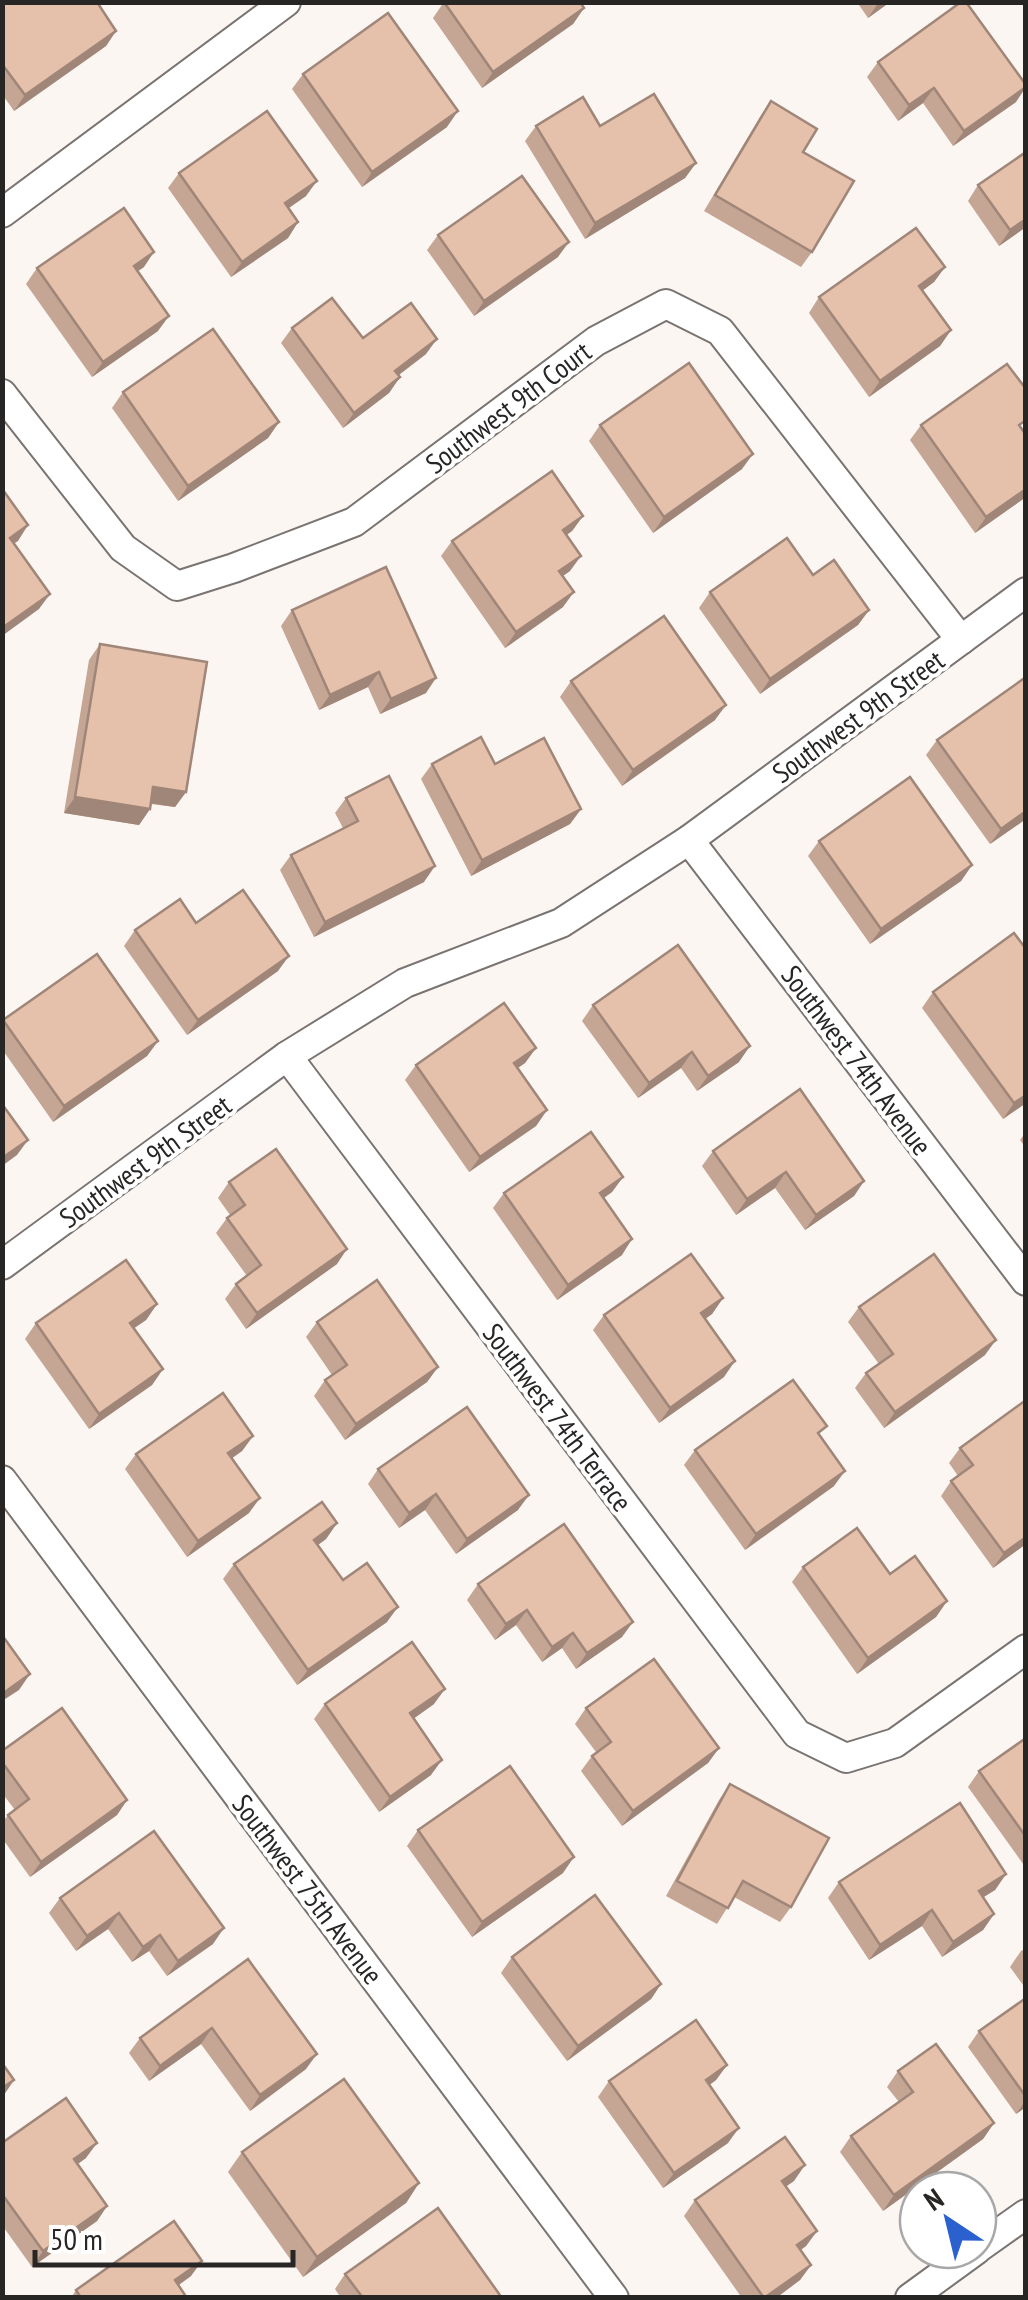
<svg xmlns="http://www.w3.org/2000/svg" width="1028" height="2300" font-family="'PT Sans Narrow',sans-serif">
	<rect width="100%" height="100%" fill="#fcf6f3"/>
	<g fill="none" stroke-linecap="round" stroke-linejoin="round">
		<g stroke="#797471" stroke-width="32">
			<g id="street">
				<path d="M2,213L286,2"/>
				<path d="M2,394L123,548L177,586L234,568L354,522L596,341L666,304L720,331L961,640"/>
				<path d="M689,840L1026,1281"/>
				<path d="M287,1056L797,1734L846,1758L895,1743L1026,1649"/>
				<path d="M2,1265L287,1056L405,983L561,923L689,840L1026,592"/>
				<path d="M2,1480L614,2298"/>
				<path d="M978,2248L1026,2214"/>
				<path d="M910,2298L976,2250"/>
			</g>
		</g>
		<use href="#street" stroke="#fff" stroke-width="28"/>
	</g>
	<g fill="#c5a593">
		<path d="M2,2L116,31L106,46L14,111L2,94Z"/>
		<path d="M444,2L584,8L573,24L482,88L433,18Z"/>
		<path d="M857,2H890L868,18Z"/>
		<path d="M878,62L1016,102L953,146L923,103L898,121L867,77Z"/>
		<path d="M303,74L447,127L362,187L292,89Z"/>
		<path d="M771,101L803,152L812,252L801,267L704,211L760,117Z"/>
		<path d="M536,126H600L696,163L685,178L585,239L525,141Z"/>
		<path d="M1026,152V227L999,246L968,201L978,185Z"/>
		<path d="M179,173L306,196L289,208L298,222L288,238L231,277L168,188Z"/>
		<path d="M438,235L558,257L474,316L427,250Z"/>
		<path d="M144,267L138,271L158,331L92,377L26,284L37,268Z"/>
		<path d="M945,267L934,282L922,291L951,330L940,346L869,397L809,313L819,297Z"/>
		<path d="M292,328L363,338L426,354L399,375L400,377L389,393L343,428L281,343Z"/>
		<path d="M123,392L279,422L268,438L178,501L112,408Z"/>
		<path d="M600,425L742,469L653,533L589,441Z"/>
		<path d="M921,425L1022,430L1026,435V497L975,533L910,440Z"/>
		<path d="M583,516L572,531L566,535L570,571L563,576V607L505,648L441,556L452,541Z"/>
		<path d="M813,575L869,610L858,625L760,694L699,608L710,592Z"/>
		<path d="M292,610L426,693L380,714L368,687L319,710L281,626Z"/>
		<path d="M100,644L186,792L175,807L151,804L150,809L139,825L64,813L89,660Z"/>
		<path d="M1026,677V819L990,844L926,755L937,740Z"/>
		<path d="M571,681L715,720L622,786L560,697Z"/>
		<path d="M432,764L581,809L570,824L471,876L421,779Z"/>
		<path d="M346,798L424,882L314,937L280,870L291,855L343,828L335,813Z"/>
		<path d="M819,841L972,865L961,881L870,944L808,856Z"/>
		<path d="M196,923L278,971L187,1035L124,946L135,930Z"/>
		<path d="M1026,949V1103L1003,1119L922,1008L933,992Z"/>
		<path d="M593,1005L739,1062L697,1091L681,1068L638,1098L582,1021Z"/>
		<path d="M3,1020L158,1041L147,1056L53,1122L2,1049Z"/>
		<path d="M536,1048L525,1063L518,1068L547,1110L536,1126L469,1172L405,1080L416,1065Z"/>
		<path d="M1026,1132V1148L1020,1140Z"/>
		<path d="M713,1151L864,1181L854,1196L805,1230L775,1188L736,1215L702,1166Z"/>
		<path d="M623,1177L612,1192L604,1198L622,1255L557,1300L493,1208L504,1193Z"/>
		<path d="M229,1182L337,1264L246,1329L225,1299L236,1284L247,1276L216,1233L227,1218L230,1215L218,1198Z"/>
		<path d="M723,1298L712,1314L705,1319L724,1377L659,1423L593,1330L604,1315Z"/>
		<path d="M157,1304L146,1320L134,1328L163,1369L152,1385L89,1429L25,1339L36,1323Z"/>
		<path d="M859,1307L985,1355L884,1428L855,1388L866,1373L879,1364L848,1322Z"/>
		<path d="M317,1322L438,1367L427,1382L345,1440L314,1396L325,1380L332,1375L306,1337Z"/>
		<path d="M1026,1400V1544L993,1568L941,1496L951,1481L958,1476L949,1463L960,1448Z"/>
		<path d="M253,1436L242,1451L232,1458L249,1513L187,1557L125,1469L136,1454Z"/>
		<path d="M820,1436L834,1486L745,1550L684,1465L695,1450Z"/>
		<path d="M378,1469L518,1510L456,1554L425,1510L399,1528L368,1484Z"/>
		<path d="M337,1523L326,1539L318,1545L343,1580L387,1622L297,1685L223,1579L234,1564Z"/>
		<path d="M803,1567L890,1574L947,1601L936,1617L857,1674L792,1582Z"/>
		<path d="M478,1584L622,1637L576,1669L562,1648L542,1662L516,1625L495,1640L467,1600Z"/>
		<path d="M325,1704H434L413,1719L431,1775L379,1812L314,1719Z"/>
		<path d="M586,1708L719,1748L708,1763L622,1826L581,1771L592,1756L596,1752L575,1724Z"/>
		<path d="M1026,1738V1868L968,1787L979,1771Z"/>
		<path d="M2,1751L127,1800L117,1815L30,1877L2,1838V1823L8,1815L15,1810L2,1793Z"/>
		<path d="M730,1784L791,1907L780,1922L734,1897L717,1924L666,1896L719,1800Z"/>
		<path d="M418,1830L563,1873L472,1937L407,1846Z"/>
		<path d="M154,1831L213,1944L167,1976L149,1951L132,1962L108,1929L76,1951L49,1913L60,1898Z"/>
		<path d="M1006,1874L995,1890L983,1897L994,1914L983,1930L942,1957L922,1926L869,1960L828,1898L839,1882Z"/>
		<path d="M1026,1948V1989L1010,1967L1021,1951Z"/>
		<path d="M512,1957L661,1984L651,1999L567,2061L501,1973Z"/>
		<path d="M248,1959L306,2069L250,2111L201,2044L149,2081L129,2053L140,2038Z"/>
		<path d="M1026,1998V2107L1016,2114L968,2047L979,2031Z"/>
		<path d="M727,2065L716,2080L709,2085L728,2143L663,2188L598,2097L609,2081Z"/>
		<path d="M898,2071L994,2123L983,2139L883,2211L840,2152L851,2136L899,2102L887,2087Z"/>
		<path d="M2,2143L86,2158L78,2164L107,2206L97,2221L32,2267L2,2225Z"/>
		<path d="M242,2152L419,2183L406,2203L303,2277L228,2172Z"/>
		<path d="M794,2181L786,2186L817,2231L806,2246L801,2250L811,2265L800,2280L776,2298H742L684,2216L695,2200Z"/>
		<path d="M345,2274L502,2298H341L335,2289Z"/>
		<path d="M191,2276L179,2285L187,2298H71L76,2290Z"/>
	</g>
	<g fill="#a08678">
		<path d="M879,2H890L868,18Z"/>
		<path d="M584,8L573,24L482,88L493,72Z"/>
		<path d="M116,31L106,46L14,111L25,95Z"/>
		<path d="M1026,87L1016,102L953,146L964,131Z"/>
		<path d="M934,88L923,103L898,121L909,105Z"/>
		<path d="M458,111L447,127L362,187L372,172Z"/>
		<path d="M696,163L685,178L585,239L595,223Z"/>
		<path d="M317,181L306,196L274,218L285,203Z"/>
		<path d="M1026,219V227L999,246L1010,230Z"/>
		<path d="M298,222L288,238L231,277L242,262Z"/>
		<path d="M569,242L558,257L474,316L484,301Z"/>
		<path d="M154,252L144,267L123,281L134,266Z"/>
		<path d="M945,267L934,282L908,301L919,286Z"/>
		<path d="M169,316L158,331L92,377L103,362Z"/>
		<path d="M951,330L940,346L869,397L880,381Z"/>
		<path d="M437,339L426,354L384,386L395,371Z"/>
		<path d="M400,377L389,393L343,428L354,413Z"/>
		<path d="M279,422L268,438L178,501L188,486Z"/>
		<path d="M753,454L742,469L653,533L664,517Z"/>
		<path d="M1026,489V497L975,533L986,517Z"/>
		<path d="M583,516L572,531L552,546L563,530Z"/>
		<path d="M28,525L18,541L2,551L10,538Z"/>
		<path d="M581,556L570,571L548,586L559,571Z"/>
		<path d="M574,592L563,607L505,648L516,632Z"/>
		<path d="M50,594L39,609L2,636V628Z"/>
		<path d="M869,610L858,625L760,694L770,679Z"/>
		<path d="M379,672L368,687L319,710L330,695Z"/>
		<path d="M436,678L426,693L380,714L391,699Z"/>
		<path d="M726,705L715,720L622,786L633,770Z"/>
		<path d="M153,787L186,792L175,807L142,802Z"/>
		<path d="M75,797L150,809L139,825L64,813Z"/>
		<path d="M581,809L570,824L471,876L482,860Z"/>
		<path d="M1026,811V819L990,844L1001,829Z"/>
		<path d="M972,865L961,881L870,944L881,929Z"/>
		<path d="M435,866L424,882L314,937L325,922Z"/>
		<path d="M289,956L278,971L187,1035L198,1020Z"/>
		<path d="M158,1041L147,1056L53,1122L64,1106Z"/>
		<path d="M750,1046L739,1062L697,1091L708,1076Z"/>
		<path d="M536,1048L525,1063L503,1078L514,1063Z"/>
		<path d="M692,1052L681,1068L638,1098L649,1083Z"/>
		<path d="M1026,1095V1103L1003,1119L1014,1103Z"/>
		<path d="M547,1110L536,1126L469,1172L480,1157Z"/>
		<path d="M28,1140L17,1155L2,1166V1158Z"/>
		<path d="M786,1172L775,1188L736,1215L747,1199Z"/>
		<path d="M623,1177L612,1192L589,1208L600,1193Z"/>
		<path d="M864,1181L854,1196L805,1230L816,1215Z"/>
		<path d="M632,1239L622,1255L557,1300L568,1285Z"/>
		<path d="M347,1249L337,1264L246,1329L257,1313Z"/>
		<path d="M723,1298L712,1314L691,1329L701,1313Z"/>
		<path d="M157,1304L146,1320L120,1338L130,1323Z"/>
		<path d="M996,1340L985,1355L884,1428L895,1412Z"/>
		<path d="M735,1361L724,1377L659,1423L670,1408Z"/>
		<path d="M438,1367L427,1382L345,1440L356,1424Z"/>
		<path d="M163,1369L152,1385L89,1429L99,1414Z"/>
		<path d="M253,1436L242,1451L218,1468L228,1453Z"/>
		<path d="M845,1471L834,1486L745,1550L756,1534Z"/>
		<path d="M436,1494L425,1510L399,1528L409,1513Z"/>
		<path d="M529,1495L518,1510L456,1554L467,1539Z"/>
		<path d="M260,1498L249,1513L187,1557L198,1541Z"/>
		<path d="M337,1523L326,1539L304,1555L314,1540Z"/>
		<path d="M1026,1537V1544L993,1568L1004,1553Z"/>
		<path d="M947,1601L936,1617L857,1674L868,1658Z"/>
		<path d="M398,1607L387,1622L297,1685L308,1670Z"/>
		<path d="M527,1610L516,1625L495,1640L506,1624Z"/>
		<path d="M633,1622L622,1637L576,1669L587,1653Z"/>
		<path d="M573,1633L562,1648L542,1662L552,1647Z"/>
		<path d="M30,1674L19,1690L2,1701V1694Z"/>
		<path d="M445,1689L434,1704L399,1729L410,1713Z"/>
		<path d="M719,1748L708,1763L622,1826L633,1811Z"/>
		<path d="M442,1760L431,1775L379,1812L390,1797Z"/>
		<path d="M127,1800L117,1815L30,1877L41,1862Z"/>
		<path d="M574,1857L563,1873L472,1937L482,1922Z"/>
		<path d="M1006,1874L995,1890L968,1907L979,1891Z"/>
		<path d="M932,1910L922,1926L869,1960L880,1945Z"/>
		<path d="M119,1913L108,1929L76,1951L87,1936Z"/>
		<path d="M994,1914L983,1930L942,1957L953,1942Z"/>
		<path d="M224,1928L213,1944L167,1976L178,1961Z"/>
		<path d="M160,1935L149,1951L132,1962L143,1947Z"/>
		<path d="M661,1984L651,1999L567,2061L578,2046Z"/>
		<path d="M212,2028L201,2044L149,2081L160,2066Z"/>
		<path d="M317,2054L306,2069L250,2111L260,2095Z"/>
		<path d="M727,2065L716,2080L695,2096L706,2080Z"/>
		<path d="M14,2080L4,2095L2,2096V2088Z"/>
		<path d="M1026,2100V2107L1016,2114Z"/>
		<path d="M994,2123L983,2139L883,2211L894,2195Z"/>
		<path d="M739,2128L728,2143L663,2188L674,2173Z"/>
		<path d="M97,2143L86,2158L63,2174L74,2159Z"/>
		<path d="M805,2165L794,2181L771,2197L782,2181Z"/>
		<path d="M419,2183L406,2203L303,2277L317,2257Z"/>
		<path d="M107,2206L97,2221L32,2267L43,2251Z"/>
		<path d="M817,2231L806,2246L786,2260L797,2245Z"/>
		<path d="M202,2261L191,2276L164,2295L175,2280Z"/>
		<path d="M811,2265L800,2280L776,2298H766Z"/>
	</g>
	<g fill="#e5c0ab" stroke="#a08678" stroke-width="2.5">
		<path d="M2,2H97L116,31L25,95L2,64Z"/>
		<path d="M444,2H580L584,8L493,72Z"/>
		<path d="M961,2H966L1026,85V87L964,131L934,88L909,105L878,62Z"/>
		<path d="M388,13L458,111L372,172L303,74Z"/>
		<path d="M654,94L696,163L595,223L536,126L583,97L600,126Z"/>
		<path d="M771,101L817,129L803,152L854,181L812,252L715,195Z"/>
		<path d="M267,111L317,181L285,203L298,222L242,262L179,173Z"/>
		<path d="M1026,152V219L1010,230L978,185Z"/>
		<path d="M522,176L569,242L484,301L438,235Z"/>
		<path d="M124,208L154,252L134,266L169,316L103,362L37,268Z"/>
		<path d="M916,228L945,267L919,286L951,330L880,381L819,297Z"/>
		<path d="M332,298L363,338L411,303L437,339L395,371L400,377L354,413L292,328Z"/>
		<path d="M213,329L279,422L188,486L123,392Z"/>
		<path d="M689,363L753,454L664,517L600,425Z"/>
		<path d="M1007,364L1026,389V420L1019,425L1026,435V489L986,517L921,425Z"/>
		<path d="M552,471L583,516L563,530L581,556L559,571L574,592L516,632L452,541Z"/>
		<path d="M3,490L28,525L10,538L50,594L2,628Z"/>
		<path d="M787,538L813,575L834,560L869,610L770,679L710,592Z"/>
		<path d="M386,567L436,678L391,699L379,672L330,695L292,610Z"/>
		<path d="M664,616L726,705L633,770L571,681Z"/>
		<path d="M100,644L207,662L186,792L153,787L150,809L75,797Z"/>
		<path d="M1026,677V811L1001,829L937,740Z"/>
		<path d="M481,737L495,764L544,738L581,809L482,860L432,764Z"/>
		<path d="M389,776L435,866L325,922L291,855L358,821L346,798Z"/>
		<path d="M910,777L972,865L881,929L819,841Z"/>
		<path d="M243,890L289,956L198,1020L135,930L180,899L196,923Z"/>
		<path d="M1014,933L1026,949V1095L1014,1103L933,992Z"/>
		<path d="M678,945L750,1046L708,1076L692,1052L649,1083L593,1005Z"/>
		<path d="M97,954L158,1041L64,1106L3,1020Z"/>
		<path d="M504,1003L536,1048L514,1063L547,1110L480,1157L416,1065Z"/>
		<path d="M800,1089L864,1181L816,1215L786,1172L747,1199L713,1151Z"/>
		<path d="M2,1104L28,1140L2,1158Z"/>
		<path d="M591,1132L623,1177L600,1193L632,1239L568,1285L504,1193Z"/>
		<path d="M276,1149L347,1249L257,1313L236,1284L261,1265L227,1218L245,1205L229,1182Z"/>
		<path d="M691,1254L723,1298L701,1313L735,1361L670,1408L604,1315Z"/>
		<path d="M934,1254L996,1340L895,1412L866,1373L893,1354L859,1307Z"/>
		<path d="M126,1260L157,1304L130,1323L163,1369L99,1414L36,1323Z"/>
		<path d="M377,1280L438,1367L356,1424L325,1380L347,1365L317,1322Z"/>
		<path d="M793,1380L827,1426L818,1433L845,1471L756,1534L695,1450Z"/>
		<path d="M223,1393L253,1436L228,1453L260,1498L198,1541L136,1454Z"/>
		<path d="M1026,1400V1537L1004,1553L951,1481L973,1465L960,1448Z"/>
		<path d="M467,1407L529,1495L467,1539L436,1494L409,1513L378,1469Z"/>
		<path d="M322,1502L337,1523L314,1540L343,1580L367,1563L398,1607L308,1670L234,1564Z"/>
		<path d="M564,1524L633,1622L587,1653L573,1633L552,1647L527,1610L506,1624L478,1584Z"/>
		<path d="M857,1528L890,1574L915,1556L947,1601L868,1658L803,1567Z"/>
		<path d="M2,1635L30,1674L2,1694Z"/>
		<path d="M412,1642L445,1689L410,1713L442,1760L390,1797L325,1704Z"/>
		<path d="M654,1659L719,1748L633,1811L592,1756L611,1742L586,1708Z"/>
		<path d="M62,1708L127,1800L41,1862L8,1815L29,1799L2,1762V1751Z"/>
		<path d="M1026,1738V1837L979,1771Z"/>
		<path d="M510,1766L574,1857L482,1922L418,1830Z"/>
		<path d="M730,1784L829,1838L791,1907L743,1881L728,1908L677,1881Z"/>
		<path d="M960,1803L1006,1874L979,1891L994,1914L953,1942L932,1910L880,1945L839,1882Z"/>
		<path d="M154,1831L224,1928L178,1961L160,1935L143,1947L119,1913L87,1936L60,1898Z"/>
		<path d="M595,1895L661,1984L578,2046L512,1957Z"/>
		<path d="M248,1959L317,2054L260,2095L212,2028L160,2066L140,2038Z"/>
		<path d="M1026,1998V2097L979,2031Z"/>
		<path d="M696,2020L727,2065L706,2080L739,2128L674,2173L609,2081Z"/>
		<path d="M936,2044L994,2123L894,2195L851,2136L913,2092L898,2071Z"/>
		<path d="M2,2063L14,2080L2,2088Z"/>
		<path d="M344,2079L419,2183L317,2257L242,2152Z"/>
		<path d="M66,2098L97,2143L74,2159L107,2206L43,2251L2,2194V2143Z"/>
		<path d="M785,2137L805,2165L782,2181L817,2231L797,2245L811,2265L764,2298L695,2200Z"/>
		<path d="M438,2208L502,2298H363L345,2274Z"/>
		<path d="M174,2221L202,2261L175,2280L187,2298H81L76,2290Z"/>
	</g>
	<g text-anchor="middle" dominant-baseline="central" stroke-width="8" stroke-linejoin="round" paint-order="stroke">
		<g font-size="28" fill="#282625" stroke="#fff">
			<text transform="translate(508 407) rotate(-37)">Southwest 9th Court</text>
			<text transform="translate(858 716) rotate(-36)">Southwest 9th Street</text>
			<text transform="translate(857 1060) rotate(53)">Southwest 74th Avenue</text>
			<text transform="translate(145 1161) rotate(-36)">Southwest 9th Street</text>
			<text transform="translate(558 1417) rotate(53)">Southwest 74th Terrace</text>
			<text transform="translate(308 1889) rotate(53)">Southwest 75th Avenue</text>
		</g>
	</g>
	<rect width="1028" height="2300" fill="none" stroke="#282625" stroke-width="10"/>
	<g transform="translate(948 2220) rotate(325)"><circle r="48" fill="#ffffff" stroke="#a9a8a8" stroke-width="2.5"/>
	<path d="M0-8L18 38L0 25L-18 38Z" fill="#2a61ce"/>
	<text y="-15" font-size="28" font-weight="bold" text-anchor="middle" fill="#282625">N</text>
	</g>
	<path d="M35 2250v15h258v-15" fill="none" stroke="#282625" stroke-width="5"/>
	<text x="50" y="2250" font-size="30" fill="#282625" stroke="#ffffff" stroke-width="8" paint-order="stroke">50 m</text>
</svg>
